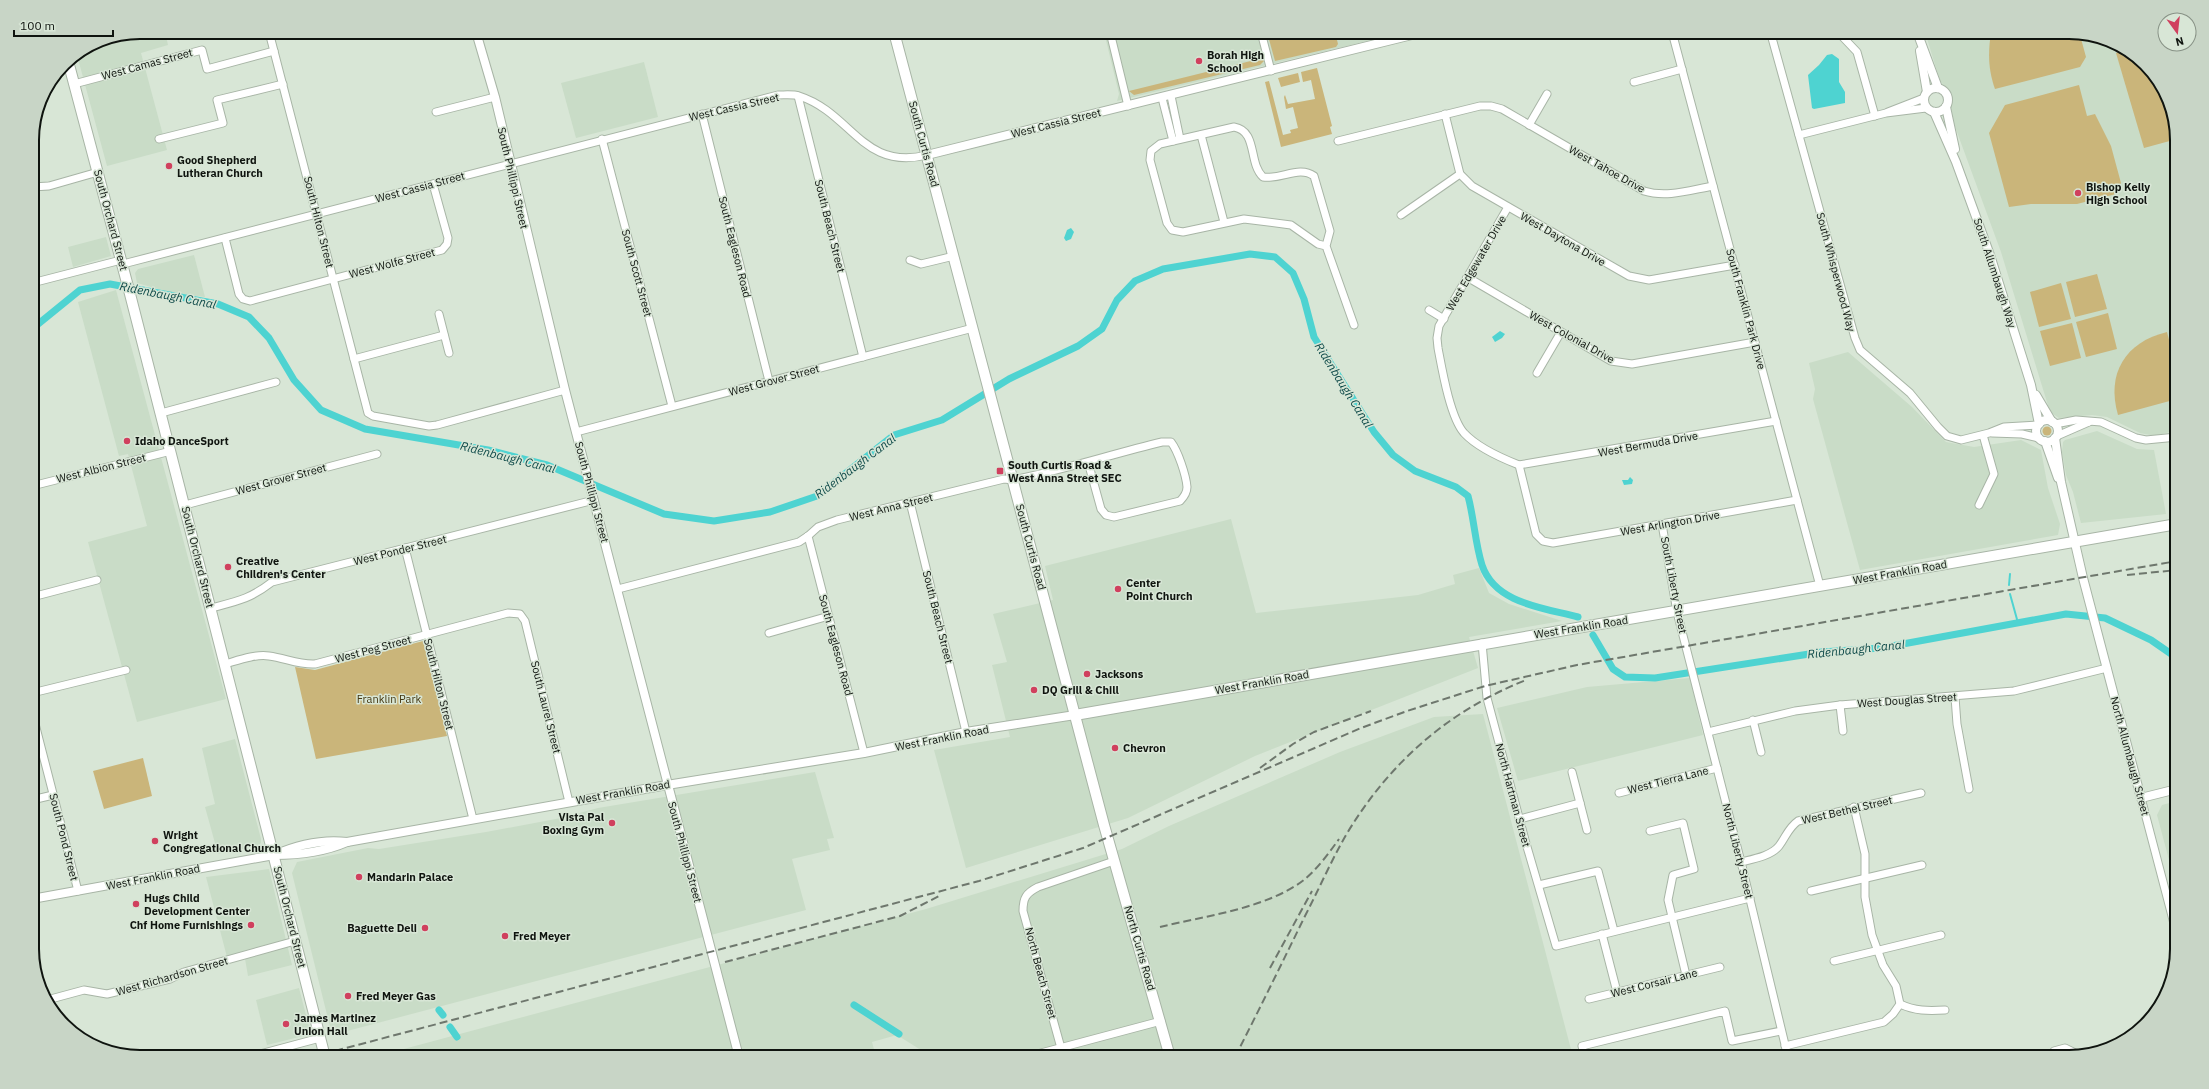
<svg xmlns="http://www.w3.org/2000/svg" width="2209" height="1089" font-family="'IBM Plex Sans',sans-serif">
	<rect width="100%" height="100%" fill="#d8e6d6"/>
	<g fill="#c9dcc7">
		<path d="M140,32H165L168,45L141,53L167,150L107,166L77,55L99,40Z"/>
		<path d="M1104,32H1405L1117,101L1119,94Z"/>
		<path d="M1925,32H2069L2117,43L2159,80L2177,133V430L2155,436L2140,433L2107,417L2092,415L2059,418L2050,412L2001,252L1950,113L1952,94L1940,81Z"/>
		<path d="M644,62L658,117L576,138L561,83Z"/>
		<path d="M106,237L111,256L73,267L68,247Z"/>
		<path d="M194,255L205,297L176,294L137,283L135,273L138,269Z"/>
		<path d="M116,290L226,699L137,722L88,542L147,526L128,454L119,456L78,302Z"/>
		<path d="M1848,352L1912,407L1946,442L1974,447L2021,440L2041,450L2048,488L2060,524L2058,535L1860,570L1813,399L1815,389L1809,363Z"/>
		<path d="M2097,431L2137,449L2154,450L2166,514L2081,523L2073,492L2066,475L2062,452L2063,442L2065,440Z"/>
		<path d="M1231,519L1256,613L1418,595L1455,584L1453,575L1479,568L1489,593L1509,604L1562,621L1469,637L1478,668L1255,756L1128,818L966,868L934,750L1010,737L992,665L1007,662L993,614L1053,600L1045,566Z"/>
		<path d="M1690,678L1703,735L1518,781L1497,708L1587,687Z"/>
		<path d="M1483,714L1573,1057H932L897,1035L872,1042L876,1057H374L926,909L1122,849L1169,826L1340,752L1434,717Z"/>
		<path d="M235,739L261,839V843L257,846L218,854L205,807L215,804L202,748Z"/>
		<path d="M815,772L834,838L827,839L830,850L792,859L806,910L332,1035L292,873L297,862L368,848L379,849L486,832L561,818L598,808Z"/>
		<path d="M2177,801V866H2175L2169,860L2157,815L2162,805Z"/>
		<path d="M269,869L292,965L248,976L244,953L227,957L206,877Z"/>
		<path d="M299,988L311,1034L267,1045L256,1000Z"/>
	</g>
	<g fill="#cab57a">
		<path d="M1267,32H1335L1338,44L1336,47L1275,61Z"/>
		<path d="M1991,32H2069L2080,35L2086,57L2080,67L1995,89C1988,69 1988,53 1991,32Z"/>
		<path d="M2125,51L2159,80L2177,133V139L2144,148L2116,53Z"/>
		<path d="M1263,58L1264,61L1260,65L1134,95L1129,91Z"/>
		<path d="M1317,68L1332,126L1330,127L1332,134L1281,147L1265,82L1269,81L1283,135L1291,133L1290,130L1298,128L1293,107L1286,109L1284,97L1285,95L1288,104L1315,99L1311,80L1303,82L1301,72Z"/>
		<path d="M1298,73L1300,82L1281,87L1278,78Z"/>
		<path d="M2079,85L2087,116L2095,114L2111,146L2121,183L2116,194L2077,204H2031L2009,207L1989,133L2005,105Z"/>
		<path d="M2097,274L2107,309L2075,317L2066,282Z"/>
		<path d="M2061,283L2071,319L2039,327L2030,292Z"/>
		<path d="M2108,313L2117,349L2086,357L2076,322Z"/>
		<path d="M2072,323L2081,358L2050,366L2040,331Z"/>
		<path d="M2167,332L2177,371V399L2118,415C2106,374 2125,342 2167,332Z"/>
		<circle cx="2047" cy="431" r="4.5"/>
		<path d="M423,641L447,736L316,759L295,667L315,670Z"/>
		<path d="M143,758L152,796L104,809L93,771Z"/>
	</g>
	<g fill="#4ed3d1">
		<path d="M1832,54L1839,59V82L1845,92V103L1814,109L1812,108L1808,75L1819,65L1827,55Z"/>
		<path d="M1071,228L1074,232L1071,239L1066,241L1064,238L1067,230Z"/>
		<path d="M1500,331L1505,334L1502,338L1495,342L1492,337Z"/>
		<path d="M1630,477L1633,480L1632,484L1624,485L1622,480H1628Z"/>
	</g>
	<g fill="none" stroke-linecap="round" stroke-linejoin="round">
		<g stroke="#4ed3d1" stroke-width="2">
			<path d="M2009,585L2010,574"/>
			<path d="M2010,594L2018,623"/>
		</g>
		<g stroke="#4ed3d1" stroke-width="7">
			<path d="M32,329L80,290L110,284L218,304L249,317L269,338L294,380L321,410L365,429L488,450L547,465L664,514L714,521L770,512L817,496L894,435L942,420L1009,379L1078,346L1102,329L1117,300L1135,281L1163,269L1250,254L1275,257L1293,273L1304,299L1314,337L1374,432L1393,455L1415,471L1456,487L1468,496C1474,518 1475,543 1482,565C1495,604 1545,608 1578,617"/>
			<path d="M1593,635L1613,669L1625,677L1655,678L1822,652L1881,648L2066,614L2105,618L2151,640L2177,658"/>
			<path d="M854,1005L899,1034"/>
			<path d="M439,1010L443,1015"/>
			<path d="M450,1027L457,1037"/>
		</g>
		<g stroke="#a8b5a6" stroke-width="9">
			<g id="minor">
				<path d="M269,32L368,413L373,416L429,426L437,425L565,390"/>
				<path d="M1110,32L1128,106"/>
				<path d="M1261,32L1271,71"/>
				<path d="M1672,32L1820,586"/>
				<path d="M1774,32L1772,38L1855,338L1860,350L1910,393L1938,427L1947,436L1961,440L1989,433L2004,427L2038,425"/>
				<path d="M1838,32L1857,52L1875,116"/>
				<path d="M59,71L70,68"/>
				<path d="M1634,82L1682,69"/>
				<path d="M74,84L202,50L207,69L274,51"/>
				<path d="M798,96L863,357"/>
				<path d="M1171,96L1180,139"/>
				<path d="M1162,98L1173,141"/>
				<path d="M436,112L495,97"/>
				<path d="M1888,112L1924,98"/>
				<path d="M702,114L769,381"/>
				<path d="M1445,114L1460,174L1472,186L1629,276L1649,280L1735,265"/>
				<path d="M1529,125L1547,94"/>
				<path d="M1201,135L1224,222"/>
				<path d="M1799,135L1886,113L1926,108"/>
				<path d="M159,139L223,123L217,100L283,84"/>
				<path d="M602,139L672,406"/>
				<path d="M1338,141L1480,106H1491L1502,109L1644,191C1667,198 1690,190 1713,186"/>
				<path d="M32,187L49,186L98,172"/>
				<path d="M1508,207L1439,326L1437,338L1438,348C1442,369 1450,417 1464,433C1477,447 1501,458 1519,465L1536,534L1543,541L1553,543L1797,500"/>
				<path d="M1401,215L1460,174"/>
				<path d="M225,238L239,294L243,299L250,301L442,250L447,244L448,238L433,184"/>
				<path d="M1326,246L1318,244L1291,225L1244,219L1183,232L1172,230L1167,223L1150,160L1151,151L1160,144L1234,127C1258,131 1248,163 1263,177C1281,180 1299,165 1314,176L1330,231L1326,246L1354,325"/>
				<path d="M910,260L921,264L954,256"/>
				<path d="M123,264L778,95C785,95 793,94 799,96C852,113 862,171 927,155"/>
				<path d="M1467,277L1611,361L1632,364L1755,342"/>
				<path d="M32,283L121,260"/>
				<path d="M1429,310L1444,319"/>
				<path d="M439,314L449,353"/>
				<path d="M354,359L444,335"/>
				<path d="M1537,373L1561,332"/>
				<path d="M161,413L276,382"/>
				<path d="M2055,424L2076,420L2101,422L2136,438L2146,440L2177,437"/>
				<path d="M576,432L973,328"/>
				<path d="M1992,433L2022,434L2039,438"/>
				<path d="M2057,436L2089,422"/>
				<path d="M1519,465L1776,421"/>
				<path d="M32,486L171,451"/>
				<path d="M910,502L966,732"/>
				<path d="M185,505L377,454"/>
				<path d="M1979,505L1994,474L1983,435"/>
				<path d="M1662,524L1677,612L1741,862L1788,1057"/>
				<path d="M808,536L864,753"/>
				<path d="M405,548L473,819"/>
				<path d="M618,589L799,542L808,536L818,527L837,520L1004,479L1013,480C1064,470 1112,454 1162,442H1171C1178,451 1186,475 1187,487C1187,493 1184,497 1180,501L1114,517L1106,515L1101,509L1088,462"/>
				<path d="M32,597L97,580"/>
				<path d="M211,608C238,601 250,599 272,582L594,500"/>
				<path d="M769,633L829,616"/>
				<path d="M1482,643L1487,698L1525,840L1556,946L1750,898"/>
				<path d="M225,664C239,660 255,654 269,656C285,658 299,665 315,664L508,613L520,614L525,621L569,802"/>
				<path d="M32,693L126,670"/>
				<path d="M1955,697L1957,724L1969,789"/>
				<path d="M1840,705L1843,731"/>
				<path d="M32,712L78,891"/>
				<path d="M1753,720L1761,752"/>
				<path d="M1708,732L1795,711L1840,705L2014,691L2107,668"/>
				<path d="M1572,772L1587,830"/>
				<path d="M1619,793L1717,768"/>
				<path d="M2141,798L2177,935"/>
				<path d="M32,800L53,795"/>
				<path d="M1520,819L1580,803"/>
				<path d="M1650,831L1683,823L1694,869L1673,875L1668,900L1686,975"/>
				<path d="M1741,862C1753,859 1771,856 1779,846C1786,837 1788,828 1798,821L1921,793"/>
				<path d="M1539,885L1598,871L1614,931"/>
				<path d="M1811,891L1922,865"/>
				<path d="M1602,934L1617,992"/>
				<path d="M1834,961L1941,935"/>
				<path d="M1589,999L1720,967"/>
				<path d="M47,1000L84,990L107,994L170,979L184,972L295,941"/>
				<path d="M1900,1004C1915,1011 1928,1011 1945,1010"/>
				<path d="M1785,1046L1884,1022L1893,1014L1900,1004L1896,986L1883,965L1872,935L1865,897V854L1854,807"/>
				<path d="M1061,1048L1023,911C1023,898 1026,893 1038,887L1114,861"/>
				<path d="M249,1057L320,1038"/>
				<path d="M1026,1057L1161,1021"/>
				<path d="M1585,1057L1582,1046L1725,1011L1732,1041L1781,1031"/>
				<path d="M2050,1057L2054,1051L2065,1048L2077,1054"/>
			</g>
		</g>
		<g stroke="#a8b5a6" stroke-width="10">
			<g id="tertiary">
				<path d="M476,32L495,97L565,390L739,1057"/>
				<path d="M1917,32L1938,88"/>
				<path d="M1920,51L1927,92"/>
				<circle cx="1936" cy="100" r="12"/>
				<path d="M1946,107L1955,149"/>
				<path d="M1934,112L1956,162L1990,255L2031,385L2039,424"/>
				<path d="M927,155L1424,32"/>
				<path d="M2036,395L2052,422"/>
				<circle cx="2047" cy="431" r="11"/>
				<path d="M2055,438L2061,482L2083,578L2141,798L2177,789"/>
				<path d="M2045,441L2058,478"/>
				<path d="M274,855C299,855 324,852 347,842L667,785L864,753L966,732L1075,715"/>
				<path d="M32,899L274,855C297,845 322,839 347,842"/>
			</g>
		</g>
		<g stroke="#a8b5a6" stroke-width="12">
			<g id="secondary">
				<path d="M894,32L1104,825L1170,1057"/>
				<path d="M68,61L130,294L325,1057"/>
				<path d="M1075,715L2177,524"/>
			</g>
		</g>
		<use href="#minor" stroke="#fff" stroke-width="7"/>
		<use href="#tertiary" stroke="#fff" stroke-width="8"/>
		<use href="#secondary" stroke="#fff" stroke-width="10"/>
		<g stroke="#6e776d" stroke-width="2" stroke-dasharray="8 4" stroke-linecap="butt">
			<path d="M2127,575L2177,570"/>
			<path d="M1260,768L1293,744L1314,732L1371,711"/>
			<path d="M1160,927C1205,916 1269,908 1305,879C1318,868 1329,853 1339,839"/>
			<path d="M725,962L900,916L941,895"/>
			<path d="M1270,968L1312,891"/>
			<path d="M312,1057L979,881L1083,848L1361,728L1407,711L1485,686L1577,665L2177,561"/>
			<path d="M1235,1057C1259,1010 1282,963 1305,916C1319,889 1331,861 1346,835C1389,763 1448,711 1526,680"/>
		</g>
	</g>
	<g fill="#d0405e" stroke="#d8e6d6" stroke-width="1.5">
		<circle cx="1199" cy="61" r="4"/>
		<circle cx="169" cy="166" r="4"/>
		<circle cx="2078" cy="193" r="4"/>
		<circle cx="127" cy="441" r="4"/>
		<rect x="996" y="467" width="8" height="8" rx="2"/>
		<circle cx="228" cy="567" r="4"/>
		<circle cx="1118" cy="589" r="4"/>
		<circle cx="1087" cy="674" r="4"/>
		<circle cx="1034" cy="690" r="4"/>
		<circle cx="1115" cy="748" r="4"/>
		<circle cx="612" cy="823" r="4"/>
		<circle cx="155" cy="841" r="4"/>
		<circle cx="359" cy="877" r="4"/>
		<circle cx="136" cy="904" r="4"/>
		<circle cx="251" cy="925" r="4"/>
		<circle cx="425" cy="928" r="4"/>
		<circle cx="505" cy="936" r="4"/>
		<circle cx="348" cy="996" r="4"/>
		<circle cx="286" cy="1024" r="4"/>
	</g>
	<g text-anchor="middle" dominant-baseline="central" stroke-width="3" stroke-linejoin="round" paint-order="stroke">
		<g font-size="11" font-weight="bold" fill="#0f140f" stroke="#d8e6d6" text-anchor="start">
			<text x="1207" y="55">Borah High<tspan x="1207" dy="13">School</tspan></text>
			<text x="177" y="160">Good Shepherd<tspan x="177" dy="13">Lutheran Church</tspan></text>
			<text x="2086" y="187">Bishop Kelly<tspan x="2086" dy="13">High School</tspan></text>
			<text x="135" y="441">Idaho DanceSport</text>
			<text x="1008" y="465">South Curtis Road &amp;<tspan x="1008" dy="13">West Anna Street SEC</tspan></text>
			<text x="236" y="561">Creative<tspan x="236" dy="13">Children's Center</tspan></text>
			<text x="1126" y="583">Center<tspan x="1126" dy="13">Point Church</tspan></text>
			<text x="1095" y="674">Jacksons</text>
			<text x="1042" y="690">DQ Grill &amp; Chill</text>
			<text x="1123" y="748">Chevron</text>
			<text x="604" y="817" text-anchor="end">Vista Pal<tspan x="604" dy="13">Boxing Gym</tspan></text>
			<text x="163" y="835">Wright<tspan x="163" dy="13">Congregational Church</tspan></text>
			<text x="367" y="877">Mandarin Palace</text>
			<text x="144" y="898">Hugs Child<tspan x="144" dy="13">Development Center</tspan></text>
			<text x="243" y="925" text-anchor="end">Chf Home Furnishings</text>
			<text x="417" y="928" text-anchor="end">Baguette Deli</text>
			<text x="513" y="936">Fred Meyer</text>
			<text x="356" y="996">Fred Meyer Gas</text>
			<text x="294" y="1018">James Martinez<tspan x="294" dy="13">Union Hall</tspan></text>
		</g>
		<g font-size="11" fill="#0f140f" stroke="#d8e6d6">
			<text transform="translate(147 64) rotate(-15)">West Camas Street</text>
			<text transform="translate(734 107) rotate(-13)">West Cassia Street</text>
			<text transform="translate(1056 123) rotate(-14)">West Cassia Street</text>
			<text transform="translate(924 144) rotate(75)">South Curtis Road</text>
			<text transform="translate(1607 169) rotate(29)">West Tahoe Drive</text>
			<text transform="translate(513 178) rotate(77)">South Phillippi Street</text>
			<text transform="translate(420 187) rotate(-15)">West Cassia Street</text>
			<text transform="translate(111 220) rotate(75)">South Orchard Street</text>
			<text transform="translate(319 222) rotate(76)">South Hilton Street</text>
			<text transform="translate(830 226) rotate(76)">South Beach Street</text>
			<text transform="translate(1563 239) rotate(30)">West Daytona Drive</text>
			<text transform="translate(735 247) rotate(76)">South Eagleson Road</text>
			<text transform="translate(392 263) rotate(-15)">West Wolfe Street</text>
			<text transform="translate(1476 263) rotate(-60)">West Edgewater Drive</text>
			<text transform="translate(1836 272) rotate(75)">South Whisperwood Way</text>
			<text transform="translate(637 273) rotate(75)">South Scott Street</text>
			<text transform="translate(1995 273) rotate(72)">South Allumbaugh Way</text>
			<text transform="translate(1746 309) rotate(75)">South Franklin Park Drive</text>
			<text transform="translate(1572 337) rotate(29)">West Colonial Drive</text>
			<text transform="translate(774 380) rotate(-15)">West Grover Street</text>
			<text transform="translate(1648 444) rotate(-10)">West Bermuda Drive</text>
			<text transform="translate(101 468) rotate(-14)">West Albion Street</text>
			<text transform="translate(281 479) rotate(-15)">West Grover Street</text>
			<text transform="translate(592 492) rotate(75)">South Phillippi Street</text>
			<text transform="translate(891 507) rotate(-14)">West Anna Street</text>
			<text transform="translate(1670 523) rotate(-10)">West Arlington Drive</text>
			<text transform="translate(1031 547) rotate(75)">South Curtis Road</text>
			<text transform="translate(400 550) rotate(-14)">West Ponder Street</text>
			<text transform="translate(198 557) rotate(76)">South Orchard Street</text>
			<text transform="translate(1900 572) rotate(-10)">West Franklin Road</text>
			<text transform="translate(1674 585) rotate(79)">South Liberty Street</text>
			<text transform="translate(938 617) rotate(76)">South Beach Street</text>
			<text transform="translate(1581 627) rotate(-9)">West Franklin Road</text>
			<text transform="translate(836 645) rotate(75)">South Eagleson Road</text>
			<text transform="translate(373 649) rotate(-15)">West Peg Street</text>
			<text transform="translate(1262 682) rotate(-10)">West Franklin Road</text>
			<text transform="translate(439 684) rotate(76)">South Hilton Street</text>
			<text transform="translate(1907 700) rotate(-4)">West Douglas Street</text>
			<text transform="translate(546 707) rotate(76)">South Laurel Street</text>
			<text transform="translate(942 738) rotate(-11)">West Franklin Road</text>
			<text transform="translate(2130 756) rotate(75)">North Allumbaugh Street</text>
			<text transform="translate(1668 780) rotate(-14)">West Tierra Lane</text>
			<text transform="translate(623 792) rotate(-10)">West Franklin Road</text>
			<text transform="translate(1513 795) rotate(75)">North Hartman Street</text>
			<text transform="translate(1847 810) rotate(-13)">West Bethel Street</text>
			<text transform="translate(64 837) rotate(76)">South Pond Street</text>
			<text transform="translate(1738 851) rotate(76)">North Liberty Street</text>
			<text transform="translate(685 852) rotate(75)">South Phillippi Street</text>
			<text transform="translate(153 877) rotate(-11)">West Franklin Road</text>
			<text transform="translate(290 917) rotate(76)">South Orchard Street</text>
			<text transform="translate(1140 948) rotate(74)">North Curtis Road</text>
			<text transform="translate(1041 973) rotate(75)">North Beach Street</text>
			<text transform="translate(172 976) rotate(-16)">West Richardson Street</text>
			<text transform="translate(1654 983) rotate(-14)">West Corsair Lane</text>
		</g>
		<g font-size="11" fill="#443711" stroke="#d8e6d6">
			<text x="389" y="699">Franklin Park</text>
		</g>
		<g font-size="12" font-style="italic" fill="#0d4948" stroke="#d8e6d6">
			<text transform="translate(168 295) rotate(11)">Ridenbaugh Canal</text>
			<text transform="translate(1344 385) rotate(58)">Ridenbaugh Canal</text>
			<text transform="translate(508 457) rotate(14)">Ridenbaugh Canal</text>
			<text transform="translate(855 466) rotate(-37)">Ridenbaugh Canal</text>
			<text transform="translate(1856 649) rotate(-6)">Ridenbaugh Canal</text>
		</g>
	</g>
	<path d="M0 0H2209V1089H0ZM140 39H2069A101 101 0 0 1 2170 140V949A101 101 0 0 1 2069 1050H140A101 101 0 0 1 39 949V140A101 101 0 0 1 140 39Z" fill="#c8d5c6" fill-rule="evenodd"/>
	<path fill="none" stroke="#0f140f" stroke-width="2" d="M140 39H2069A101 101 0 0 1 2170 140V949A101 101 0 0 1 2069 1050H140A101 101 0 0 1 39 949V140A101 101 0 0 1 140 39Z"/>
	<g transform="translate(2177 32) rotate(165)"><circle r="19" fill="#d8e6d6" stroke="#889286"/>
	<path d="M0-3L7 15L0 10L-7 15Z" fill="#d0405e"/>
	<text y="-6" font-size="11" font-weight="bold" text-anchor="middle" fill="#0f140f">N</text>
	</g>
	<path d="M14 30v6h99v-6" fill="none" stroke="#0f140f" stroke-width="2"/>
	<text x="20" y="30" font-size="12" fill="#0f140f" stroke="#d8e6d6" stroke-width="3" paint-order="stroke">100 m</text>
</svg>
